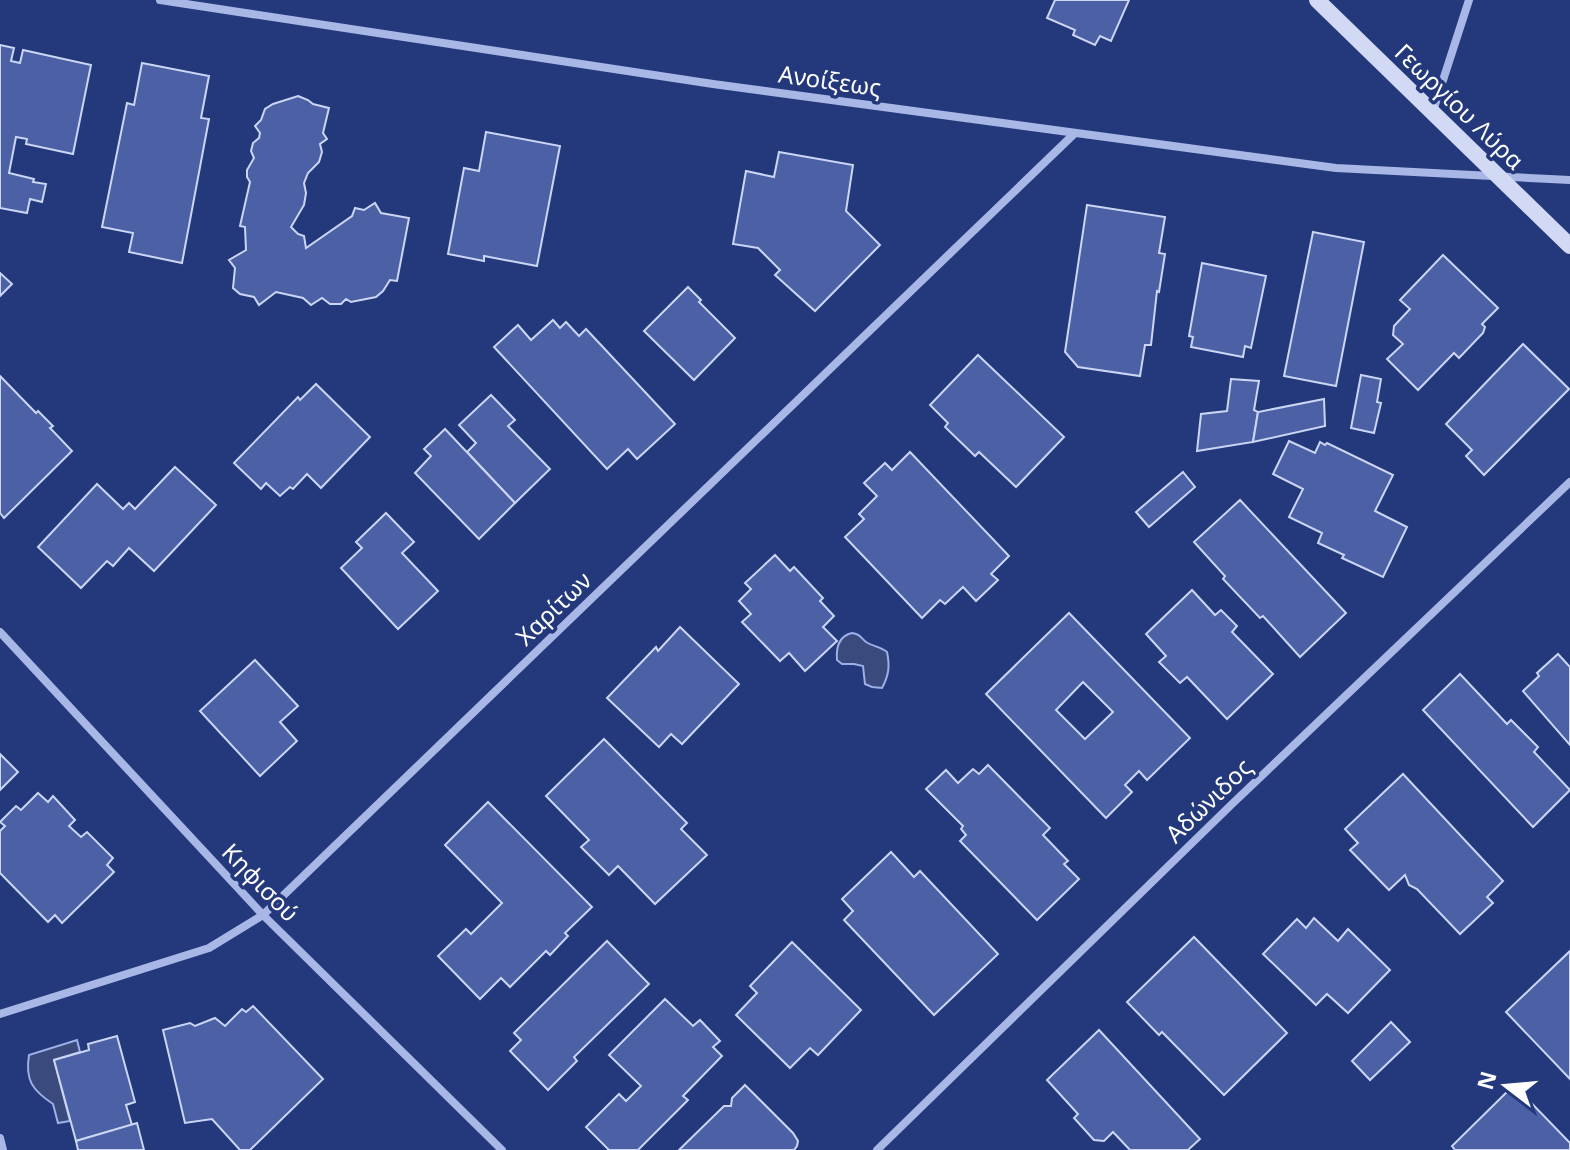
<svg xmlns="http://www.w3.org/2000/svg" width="1570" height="1150" font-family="'Noto Sans',sans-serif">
	<rect width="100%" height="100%" fill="#24387c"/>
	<g fill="#3b4a7d" stroke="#9cafe6" stroke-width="2">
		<path d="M852,633C860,634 860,637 866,642C872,646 881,647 887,652C890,666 889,675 882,688L872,687L865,684L863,666L854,664H842L837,660C836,648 839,636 852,633Z"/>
		<path d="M77,1040L80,1052L54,1060L70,1121L58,1123L53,1104C32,1090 25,1080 29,1055Z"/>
	</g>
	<g fill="#4c61a5" stroke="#cbd5f4" stroke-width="2" fill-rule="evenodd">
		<path d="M1055,0H1129L1111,41L1100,36L1095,45L1073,35L1075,30L1047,18Z"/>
		<path d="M0,45L14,48L11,61L20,63L23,50L91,65L73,154L26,144L27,139L16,137L9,173L34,179L33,182L46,184L42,202L30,199L27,213L0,208Z"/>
		<path d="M142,63L209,76L201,118L209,119L182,263L129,252L133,233L102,227L127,103L134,105Z"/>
		<path d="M298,96L308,100L313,104L329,108L323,133L327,139L320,144L322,152L319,162L308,173L304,183L306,193L304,205L291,227L298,234L304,236L306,248L352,216L355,208L364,210L375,203L381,213L409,218L397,281L390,280L383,291L376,297L351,302L346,299L341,304H330L322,298L311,305L303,298L276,292L259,305L254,297L240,294L233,288L235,268L229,260L246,250L245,227L240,226L250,182L247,177V170L254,158L251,151L253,143L259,138L260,133L255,126L261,120L265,109L273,104Z"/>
		<path d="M486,132L560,146L537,266L484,256V261L448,254L464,168L479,171Z"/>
		<path d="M779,152L853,165L846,211L880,245L815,311L775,275L780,270L758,248L733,244L746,171L774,177Z"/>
		<path d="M1087,205L1165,217L1159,253L1165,254L1159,292L1157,291L1151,345H1145L1140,376L1078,367L1065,352Z"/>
		<path d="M1313,232L1364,242L1336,386L1284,376Z"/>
		<path d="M1443,255L1498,308L1482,324L1485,327L1483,333L1459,358L1454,353L1418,390L1387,359L1403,344L1393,335L1394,326L1410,309L1400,300Z"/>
		<path d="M1202,263L1266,276L1251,348L1245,346L1243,357L1191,347L1193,337L1189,336Z"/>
		<path d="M0,273L12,284L0,296Z"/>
		<path d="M688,287L701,300L699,302L735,338L694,380L644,331Z"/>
		<path d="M553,320L560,328L566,322L579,336L586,329L675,424L637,459L628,449L607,469L494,347L518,325L531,340Z"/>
		<path d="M1523,344L1569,389L1484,475L1466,456L1472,450L1446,424Z"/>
		<path d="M978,355L1064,437L1016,487L979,452L975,456L945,427L948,423L930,405Z"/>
		<path d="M1361,375L1381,379L1377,402L1381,403L1374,433L1351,428Z"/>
		<path d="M0,376L36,413L38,411L53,426L50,428L72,451L4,518L0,513Z"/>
		<path d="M1231,379L1259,381L1254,410L1258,412L1253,442L1197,451L1201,414L1227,411Z"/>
		<path d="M316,384L370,437L321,488L307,474L293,489L290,487L280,496L266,483L261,489L234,463L298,397L300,400Z"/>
		<path d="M491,395L515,420L508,426L550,469L515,503L467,452L476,443L459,425Z"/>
		<path d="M1324,399L1325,426L1253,442L1258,412Z"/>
		<path d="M445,429L515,503L479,539L415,473L431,456L424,449Z"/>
		<path d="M1289,441L1315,453L1320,442L1325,445L1327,443L1393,475L1375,511L1407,527L1383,577L1342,558L1344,555L1318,543L1322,533L1289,517L1303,489L1273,474Z"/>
		<path d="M910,452L1009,556L991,574L998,580L976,601L963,587L945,604L940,600L922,618L845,537L864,519L859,514L877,496L864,483L885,463L892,470Z"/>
		<path d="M175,467L216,505L154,571L129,548L113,566L107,561L81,588L38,547L97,484L123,509L129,503L135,509Z"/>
		<path d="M1183,472L1195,487L1149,527L1136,512Z"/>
		<path d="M1240,500L1346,613L1300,657L1263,616L1260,618L1223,579L1225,576L1194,542Z"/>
		<path d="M386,513L414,542L402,553L438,591L398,629L341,568L362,548L356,542Z"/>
		<path d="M775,555L790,571L794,567L823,598L820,601L834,616L823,627L837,641L805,671L789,653L780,661L742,622L751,614L739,601L751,589L745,583Z"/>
		<path d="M1192,590L1215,615L1221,610L1237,626L1232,632L1273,674L1227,719L1187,677L1180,683L1159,662L1166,656L1146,634Z"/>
		<path d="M1069,613L1190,738L1147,780L1139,771L1125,785L1132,792L1106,818L986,694ZM1083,682L1113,712L1085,739L1056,710Z"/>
		<path d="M680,627L739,684L682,744L671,734L659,747L607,698L656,647L658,651Z"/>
		<path d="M1558,654L1570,667V745L1523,691L1539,676L1537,673Z"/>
		<path d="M255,660L298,706L280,722L297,741L260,776L200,711Z"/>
		<path d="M1460,674L1507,724L1511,720L1538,747L1534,752L1570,790L1533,827L1423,710Z"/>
		<path d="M604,739L687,823L681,829L707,855L655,904L618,866L609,875L581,847L589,840L546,796Z"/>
		<path d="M0,754L18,772L0,790Z"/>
		<path d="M988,765L1050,828L1043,835L1068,861L1064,864L1079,879L1037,920L960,841L966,835L961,829L963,826L926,789L946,770L958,783L973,769L979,774Z"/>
		<path d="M1403,774L1503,881L1487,897L1493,903L1460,934L1417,889L1409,885L1405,875L1389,890L1350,850L1358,843L1345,829Z"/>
		<path d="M38,793L48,802L53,796L75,820L69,826L81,837L87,832L113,858L107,865L114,872L62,923L55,915L48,922L0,873V831L5,826L0,822L16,806L21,810Z"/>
		<path d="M488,802L592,907L565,933L568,936L550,955L546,951L510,987L501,978L480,999L438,956L466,929L471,934L502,903L445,845Z"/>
		<path d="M891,852L914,877L920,871L998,954L934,1015L844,920L853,911L842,899Z"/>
		<path d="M1314,918L1338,941L1348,929L1390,970L1348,1013L1327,994L1316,1005L1263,954L1297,919L1306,928Z"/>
		<path d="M1194,937L1287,1033L1224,1095L1162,1032L1159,1035L1127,1002Z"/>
		<path d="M607,941L649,984L574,1057L577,1061L548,1090L510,1051L521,1040L514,1033Z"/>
		<path d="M792,942L861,1010L818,1055L810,1048L790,1068L736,1015L757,993L750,986Z"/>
		<path d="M1570,951V1079L1506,1012Z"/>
		<path d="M665,999L693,1026L700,1020L720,1041L713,1047L722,1056L683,1096L688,1100L638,1150H609L586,1127L619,1094L626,1101L641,1086L609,1055Z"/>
		<path d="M253,1006L323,1079L250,1150H240L212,1119L185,1123L163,1030L190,1023L195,1026L215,1018L225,1026L242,1009L246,1012Z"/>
		<path d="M1391,1022L1410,1042L1370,1080L1352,1061Z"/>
		<path d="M1099,1030L1200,1139L1188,1150H1130L1113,1132L1104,1141L1094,1140L1074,1118L1078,1114L1047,1080Z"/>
		<path d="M117,1036L135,1102L126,1105L132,1125L76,1141L54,1060L89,1050L88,1044Z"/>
		<path d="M745,1085L793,1133L798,1141L797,1146L794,1150H679L724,1106H731L732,1098Z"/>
		<path d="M1514,1085L1570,1143V1150H1455L1452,1146Z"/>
		<path d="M137,1123L144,1150H78L76,1141Z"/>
	</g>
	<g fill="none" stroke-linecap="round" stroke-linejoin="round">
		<g stroke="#a8b7e5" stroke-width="8">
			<path d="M160,0L713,84L1336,168L1570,180"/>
			<path d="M1433,111L1469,0"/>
			<path d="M0,632L263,915L502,1150"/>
			<path d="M0,1014L209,948L263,915L1074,134"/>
			<path d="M0,1138L3,1150"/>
			<path d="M877,1150L1231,805L1570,482"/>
		</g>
		<path stroke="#d2d9f5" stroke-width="16" d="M1317,0L1570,246"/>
	</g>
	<g text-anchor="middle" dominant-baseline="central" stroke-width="7" stroke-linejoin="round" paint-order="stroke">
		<g font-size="24" fill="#fff" stroke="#24387c">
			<text transform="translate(830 80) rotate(8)">Ανοίξεως</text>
			<text transform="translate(1460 106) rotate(44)">Γεωργίου Λύρα</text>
			<text transform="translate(553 608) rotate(-44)">Χαρίτων</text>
			<text transform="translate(1208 800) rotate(-44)">Αδώνιδος</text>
			<text transform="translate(261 882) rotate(46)">Κηφισού</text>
		</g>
	</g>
	<g transform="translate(1506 1086) rotate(286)" stroke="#24387c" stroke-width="6" paint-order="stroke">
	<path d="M0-6L14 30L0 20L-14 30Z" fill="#ffffff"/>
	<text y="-12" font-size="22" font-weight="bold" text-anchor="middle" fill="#ffffff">N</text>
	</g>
</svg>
